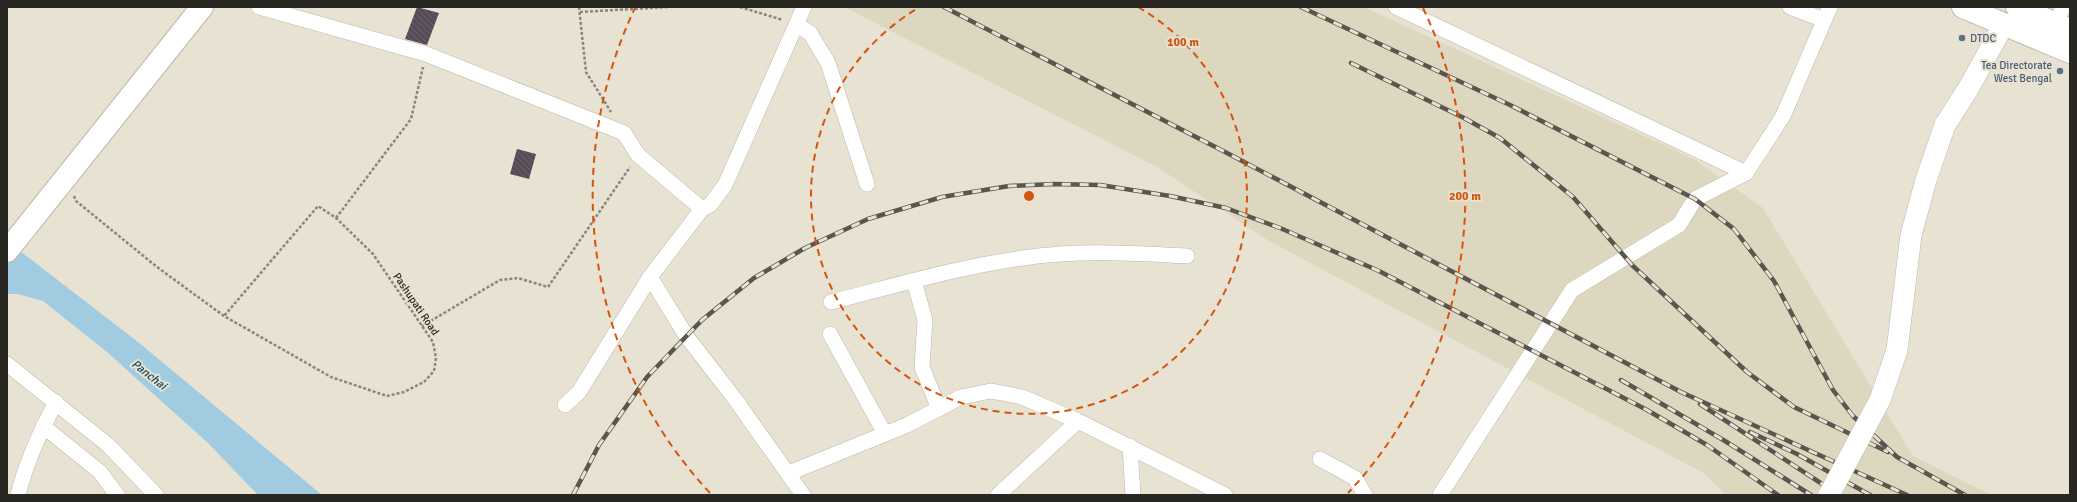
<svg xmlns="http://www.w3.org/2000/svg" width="2077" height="502" font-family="Signika,sans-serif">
	<defs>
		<pattern id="building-back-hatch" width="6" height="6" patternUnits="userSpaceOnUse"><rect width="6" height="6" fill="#564b56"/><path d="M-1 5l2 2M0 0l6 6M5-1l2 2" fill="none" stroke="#6b626a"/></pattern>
	</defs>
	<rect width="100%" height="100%" fill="#e7e2d2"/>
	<path fill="#ded7c0" d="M844,7H1364L1694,159L1763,208L1913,456L1991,495H1726L1705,474L1269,241L1157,167Z"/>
	<path fill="#a0cbe0" d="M7,241L138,342L322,495H258L209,444L107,352L43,301L18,294H7Z"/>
	<g fill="url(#building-back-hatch)">
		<path d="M417,7L439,13L427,45L405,39Z"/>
		<path d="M517,149L536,154L529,179L510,174Z"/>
	</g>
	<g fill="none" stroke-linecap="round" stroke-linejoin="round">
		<g stroke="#bdb8a8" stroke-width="16">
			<g id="street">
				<path d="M259,7L426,54L624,133L638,155L702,209"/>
				<path d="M1396,7L1746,173"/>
				<path d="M1790,7L1824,20"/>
				<path d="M2056,24L2063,7"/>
				<path d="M797,25L810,33L828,63L867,184"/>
				<path d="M650,277L687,337L735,399L803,495"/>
				<path d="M914,281L925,320L922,367L939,409"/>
				<path d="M831,302C894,286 958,267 1023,258C1078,250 1133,253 1187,256"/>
				<path d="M830,334L885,434"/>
				<path d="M7,364L108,445L156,495"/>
				<path d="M565,405L579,392L650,277L702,209L710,205L725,185L804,7"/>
				<path d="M43,426L100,472L117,495"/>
				<path d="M1130,446L1133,495"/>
				<path d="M1320,459L1355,478L1365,495"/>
				<path d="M789,473L907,425L961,397L991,391L1022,397L1078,421L1225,495"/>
				<path d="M18,495C26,462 40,432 56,402"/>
				<path d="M998,495L1078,421"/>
				<path d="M1440,495L1572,290L1679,225L1695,199L1746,173L1783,116L1830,7"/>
			</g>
		</g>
		<g stroke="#bdb8a8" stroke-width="22">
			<path id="secondary" d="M1945,125L1968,89L2004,24"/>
		</g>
		<g stroke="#bdb8a8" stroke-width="24">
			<g id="primary">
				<path d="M1963,7L2070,52"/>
				<path d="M2017,7L2070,30"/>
			</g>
		</g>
		<g stroke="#bdb8a8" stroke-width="24">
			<path id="highway" d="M7,251L202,7"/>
		</g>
		<g stroke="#89867b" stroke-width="2.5" stroke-dasharray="3 2" stroke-linecap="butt">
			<path d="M579,7L586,72L611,112"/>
			<path d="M740,7L783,20"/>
			<path d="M580,12L668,7"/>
			<path d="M74,196L76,201L157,267L224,316L331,377L387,396L404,392L424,382L434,371L436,358L433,342L373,254L336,218L318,206L224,316"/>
			<path d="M336,218L411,119L423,67"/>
			<path d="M422,326L500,280L518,278L548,287L630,167"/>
		</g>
		<use href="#street" stroke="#fff" stroke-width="15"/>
		<use href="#secondary" stroke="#fff" stroke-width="21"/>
		<use href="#primary" stroke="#fff" stroke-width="22"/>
		<use href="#highway" stroke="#fff" stroke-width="22"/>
		<g stroke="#58564d" stroke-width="4.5">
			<g id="rail">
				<path d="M944,7L1227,153L1681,392L1907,495"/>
				<path d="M1301,7L1510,105L1695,199L1734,229L1774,281L1833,390L1853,416L1897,457L1965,495"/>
				<path d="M1351,63L1464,118L1500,138L1573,197L1633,266L1747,372L1794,407L1888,452"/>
				<path d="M1621,380L1725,441L1811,495"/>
				<path d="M1700,404L1839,495"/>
				<path d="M1750,432L1797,454L1870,495"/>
				<path d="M573,495L599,445L647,377L702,320L754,278L805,248L868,219L942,197L1009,186L1054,184L1100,185L1170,196L1226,208L1280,228L1379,271L1647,410L1707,445L1778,495"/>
			</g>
		</g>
		<use href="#rail" stroke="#e7e2d2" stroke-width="3" stroke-dasharray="9" stroke-linecap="butt"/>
		<g stroke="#bdb8a8" stroke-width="22" stroke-linecap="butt">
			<path id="secondary-bridge" d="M1829,495L1880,400L1897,350L1911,235L1926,180L1945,125"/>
		</g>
		<use href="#secondary-bridge" stroke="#fff" stroke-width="21"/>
	</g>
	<g fill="none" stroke="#d5540e" stroke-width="2" stroke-dasharray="7 5">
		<path d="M1138 7A218 218 0 1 1 920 7"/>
		<path d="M710 493A436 436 0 0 1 635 8M1423 8A436 436 0 0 1 1348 493"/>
	</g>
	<g fill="#5c6f8a" stroke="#e7e2d2" stroke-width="1.5">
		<circle cx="1962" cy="38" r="4"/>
		<circle cx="2060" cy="71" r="4"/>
	</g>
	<g text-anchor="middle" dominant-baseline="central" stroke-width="4" stroke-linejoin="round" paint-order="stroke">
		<g font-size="11" fill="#4e5e75" stroke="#e7e2d2" text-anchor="start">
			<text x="1970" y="38">DTDC</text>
			<text x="2052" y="65" text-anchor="end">Tea Directorate<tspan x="2052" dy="13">West Bengal</tspan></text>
		</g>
		<g font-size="11" fill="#292721" stroke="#e7e2d2">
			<text transform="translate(416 304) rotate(56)">Pashupati Road</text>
		</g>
		<g font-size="12" font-style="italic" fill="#164c63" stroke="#e7e2d2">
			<text transform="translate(149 375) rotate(38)">Panchai</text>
		</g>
	</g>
	<circle cx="1029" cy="196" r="6" fill="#d5540e" stroke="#e7e2d2" stroke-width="2"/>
	<g font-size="12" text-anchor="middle" font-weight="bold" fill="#d5540e" stroke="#e7e2d2" stroke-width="4" stroke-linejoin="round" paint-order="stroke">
		<text x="1183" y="46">100 m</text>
		<text x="1465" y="200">200 m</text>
	</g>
	<rect width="2077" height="502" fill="none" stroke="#292721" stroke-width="16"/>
</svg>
